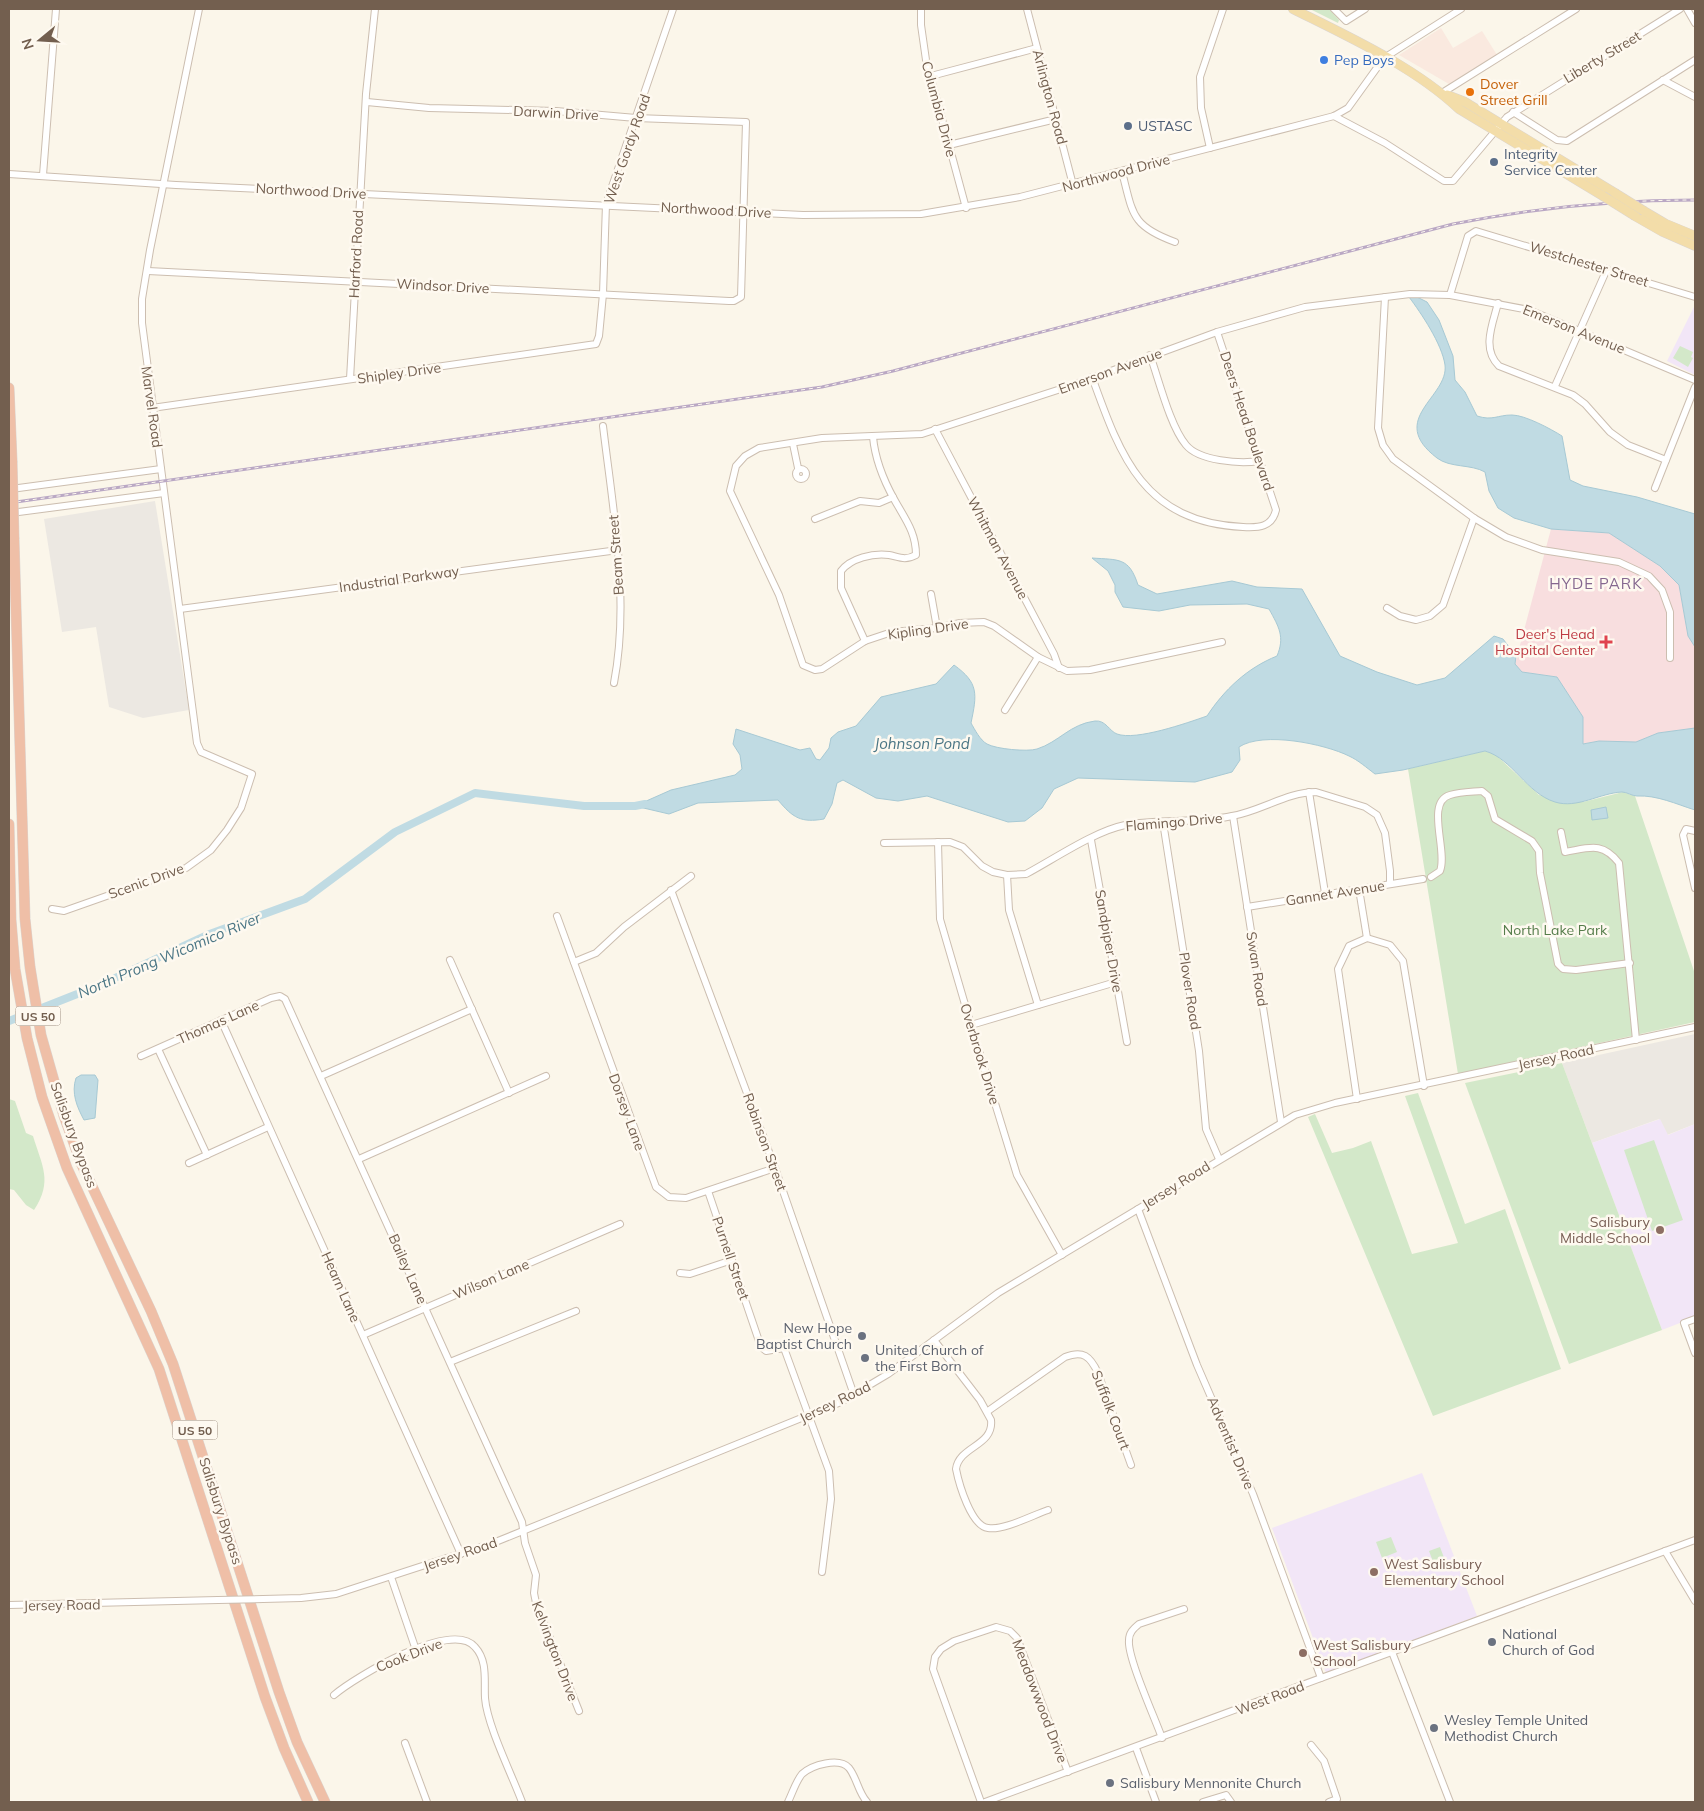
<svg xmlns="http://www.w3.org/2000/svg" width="1704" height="1811" font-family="Mulish,sans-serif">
	<rect width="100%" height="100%" fill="#fbf6ea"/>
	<path fill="#fae9df" d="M1441,28L1453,48L1482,31L1497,55L1449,84L1399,55Z"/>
	<g fill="#ece8e2">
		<path d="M155,501L189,710L143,718L109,707L96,627L62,632L44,519Z"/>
		<path d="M1695,1034V1124L1667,1135L1659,1119L1592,1143L1562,1063Z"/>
	</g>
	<g fill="#f2e6f7">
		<path d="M1695,305V375L1667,361Z"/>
		<path d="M1660,1119L1668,1135L1695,1124V1317L1662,1330L1592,1143Z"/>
		<path d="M1422,1473L1477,1616L1326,1673L1272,1528Z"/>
	</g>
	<path fill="#f8dedf" d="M1551,529L1609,533L1660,566L1679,585L1688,636L1695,647V728L1658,733L1636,742L1599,741L1582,744L1583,717L1557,677L1522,672L1515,664Z"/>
	<g fill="#d3e8c9">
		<path d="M1310,9H1329L1339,20L1338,23Z"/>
		<path d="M1680,346L1693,352L1691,357L1693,358L1688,367L1673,358Z"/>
		<path d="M1485,751L1495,754L1539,795L1583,802L1623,792L1635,796L1695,974V1022L1458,1074L1408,769Z"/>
		<path d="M1562,1063L1662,1330L1569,1364L1465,1083Z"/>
		<path d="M1418,1093L1465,1224L1505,1209L1561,1369L1433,1416L1308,1117L1315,1114L1332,1153L1353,1148L1371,1141L1412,1254L1458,1243L1405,1096Z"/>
		<path d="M9,1099L15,1101L26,1133L33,1136C42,1166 53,1181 34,1210L26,1205L14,1190L9,1189Z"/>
		<path d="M1654,1140L1683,1220L1652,1231L1624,1150Z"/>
		<path d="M1391,1537L1397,1552L1382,1558L1376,1542Z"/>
		<path d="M1440,1547L1446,1563L1435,1567L1429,1551Z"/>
	</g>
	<g fill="#c0dbe3" stroke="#a7c9d4">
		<path d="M1415,296L1427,302L1439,320L1453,356L1455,380L1465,392L1477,416C1493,421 1497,415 1512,415C1525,415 1551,429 1562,436L1570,480L1583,486L1637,497L1695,514V647L1688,636L1679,585L1660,566L1609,533L1551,529L1514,518L1498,508L1489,491L1485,472C1471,464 1450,468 1437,458C1386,419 1449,397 1445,365C1442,344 1421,313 1409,297Z"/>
		<path d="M1092,558C1119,560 1129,557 1138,585L1157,594L1232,581L1257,587L1302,589L1340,656L1377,672L1417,685L1445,678L1494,636L1503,639L1516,656L1515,664L1522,672L1557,677L1583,717V744L1599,741L1636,742L1658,733L1695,728V810C1676,804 1657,795 1637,796C1632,796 1627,792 1622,792C1600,793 1577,809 1555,802C1526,793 1513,759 1485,751L1403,770L1375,774C1367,768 1358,760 1349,756C1325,744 1263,731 1239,747L1240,760L1232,772L1195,782L1078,778L1054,789L1042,808L1025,821L1008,822L927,796L898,801L876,798L843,780L837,783L832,804L824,819C801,823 793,818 778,800L698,803L669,814L635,806L671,790L735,775L742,769L740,755L733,744L736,729L800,750L810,748L816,759L820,760L829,748L831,738L838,732L856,726L881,697L936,684L954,665C979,683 977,694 971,723C975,730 980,740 987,744C996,749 1027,752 1037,749C1059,742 1070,724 1095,721C1106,720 1109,731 1117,734C1136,741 1187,723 1207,716C1224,690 1247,668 1277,656C1285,637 1279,627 1269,609L1247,604L1190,605L1159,611L1123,607L1115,592V585L1108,571Z"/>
		<path d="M1606,807L1608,818L1592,820L1591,810Z"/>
		<path d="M81,1075H95L98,1080L95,1118L84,1120C77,1107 71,1093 76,1078Z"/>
	</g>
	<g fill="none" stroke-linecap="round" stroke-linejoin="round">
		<path stroke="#c0dbe3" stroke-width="8" d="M9,1021L100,985L207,935L305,899L395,832L475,793L584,806H635L645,804"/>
		<g stroke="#ccbeb0" stroke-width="8">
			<g id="minor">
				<path d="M921,9V25L926,60L966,208"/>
				<path d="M1027,9L1073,185"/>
				<path d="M1334,9L1346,21L1365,9"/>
				<path d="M1687,9L1695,23"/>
				<path d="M931,76L1037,48"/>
				<path d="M1663,80L1695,97"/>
				<path d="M1442,93L1576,9"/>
				<path d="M1513,112L1557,140L1567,141L1695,60"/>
				<path d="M1334,116L1385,143L1444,181H1453L1507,117L1680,9"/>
				<path d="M949,145L1056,119"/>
				<path d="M1210,148L1201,108L1200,77L1223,9"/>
				<path d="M1122,172C1133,214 1131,226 1175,242"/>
				<path d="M9,174L176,185L803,215L921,214L1020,197L1334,116L1348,108L1384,58L1461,9"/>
				<path d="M43,175L56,9"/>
				<path d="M148,271L729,301H734L741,297L746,122L636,118L556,111L429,108L367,102"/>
				<path d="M1450,295L1468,236L1476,231L1695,297"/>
				<path d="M1385,297L1378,428L1383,445L1393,459L1474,518L1506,537L1542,550L1619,562L1649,576L1662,590L1670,612V658"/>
				<path d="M1498,303C1493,323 1481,349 1499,366L1573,395L1585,404L1610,432L1628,445L1666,460"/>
				<path d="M1150,355C1159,380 1170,426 1186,445C1199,461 1240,464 1259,461"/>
				<path d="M1092,377C1121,458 1144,522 1243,527C1259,528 1272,527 1276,510L1217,332"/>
				<path d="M350,379L366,94L375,9"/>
				<path d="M1555,386L1607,269"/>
				<path d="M152,408L596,344L599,336L603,294L606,204L673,9"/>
				<path d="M603,426C613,510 630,599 614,683"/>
				<path d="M935,429L1054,654L1059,668"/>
				<path d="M793,444L798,468"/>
				<circle cx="801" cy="474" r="5"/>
				<path d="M1655,488L1695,387"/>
				<path d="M11,489L161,469"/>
				<path d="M11,513L164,493"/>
				<path d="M815,519L860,501L879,503L893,497"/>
				<path d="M931,594L937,628"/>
				<path d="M1387,608L1400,616L1416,620L1430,616L1443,605L1474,518"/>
				<path d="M180,609L618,550"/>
				<path d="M865,641L841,588V571C851,558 873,553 889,555C899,557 905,561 916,555C916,532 905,519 894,499C884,481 875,458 873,437"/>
				<path d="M1222,642L1090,670L1067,671L1038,657L994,626L984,622L960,623L937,628L892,632L865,641L822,669L815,670L803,665L779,595L730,491L736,466L745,456L759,448L822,438L922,434L1070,386L1217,332L1305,307L1410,294L1450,295L1529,310L1695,380"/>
				<path d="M1005,710L1038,657"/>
				<path d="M1309,792L1325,893"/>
				<path d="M1233,816L1281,1122"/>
				<path d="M1163,822L1199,1051L1206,1129L1219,1159"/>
				<path d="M1695,831L1686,829L1683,835L1695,888"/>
				<path d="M1561,832L1565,852C1589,848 1602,841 1619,863L1636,1040"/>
				<path d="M1091,840L1127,1042"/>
				<path d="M938,842L940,919L971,1025L1017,1175L1062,1255"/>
				<path d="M884,843L950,842L963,847L982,866L993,872L1007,875L1026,874C1054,859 1095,831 1125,825C1160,818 1197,824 1232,816C1261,811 1287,792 1316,792L1365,807L1377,815L1385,833L1390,871V884"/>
				<path d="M1007,875L1009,910L1038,1005"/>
				<path d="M1431,877L1440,871C1448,851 1425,802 1450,795C1460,792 1471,792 1482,791L1488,796L1495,819L1532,841L1539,851L1540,873L1558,964L1563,969L1576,970L1630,963"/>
				<path d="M1359,889L1367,938"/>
				<path d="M671,890L775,1168L854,1395"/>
				<path d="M1247,907L1423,879"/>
				<path d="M52,909L64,911L186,868L211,850L227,830L241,808L252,774L201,752L197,743L142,323V299L150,250L199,9"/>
				<path d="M557,916L656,1187L669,1197L686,1198L775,1168"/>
				<path d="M450,960L509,1093"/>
				<path d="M574,962L596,953L624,927L691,876"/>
				<path d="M221,1020L461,1554"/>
				<path d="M971,1025L1116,982"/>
				<path d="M158,1049L207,1155"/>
				<path d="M141,1056L271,998L280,996L285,999L522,1522L525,1543L536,1575L534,1593L536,1603L579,1711"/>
				<path d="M321,1076L472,1009"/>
				<path d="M1357,1099L1338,969L1349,946L1367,938L1390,945L1403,961L1424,1086"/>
				<path d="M359,1159L546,1076"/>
				<path d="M189,1163L268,1127"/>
				<path d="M708,1191L761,1347L766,1351L784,1348L829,1471L831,1499L822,1572"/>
				<path d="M1138,1209L1197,1365L1253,1494L1321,1678"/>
				<path d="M680,1273L690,1274L732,1260"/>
				<path d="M1695,1319L1684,1323L1695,1353"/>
				<path d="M363,1335L620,1224"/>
				<path d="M934,1340L980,1400L991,1420C994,1446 959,1446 956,1469C959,1484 971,1526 988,1528C1003,1531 1033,1515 1048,1510"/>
				<path d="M450,1362L576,1311"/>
				<path d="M988,1411L1065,1357C1083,1350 1090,1356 1098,1373L1131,1465"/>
				<path d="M1665,1551L1695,1601"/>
				<path d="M391,1577L416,1650"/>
				<path d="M263,1599L301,1598L336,1594L493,1543L841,1402L888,1374L998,1293L1295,1115L1335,1103L1695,1027"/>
				<path d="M9,1605L218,1600"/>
				<path d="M1392,1652L1450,1802"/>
				<path d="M334,1695C355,1677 452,1619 475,1647C488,1661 484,1681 485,1698C487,1725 512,1775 522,1802"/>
				<path d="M1162,1738C1155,1718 1127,1657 1129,1640C1129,1633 1133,1629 1139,1624L1184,1609"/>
				<path d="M405,1743L427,1802"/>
				<path d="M1311,1745L1324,1761L1337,1799L1329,1802"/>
				<path d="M1136,1748L1156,1802"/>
				<path d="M788,1802C792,1794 796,1781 802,1774C812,1765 839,1757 849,1768C857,1778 858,1792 867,1802"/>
				<path d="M981,1802L933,1669L935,1657L941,1649L954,1641L996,1627L1010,1631L1017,1638L1068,1772"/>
				<path d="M985,1802L1695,1540"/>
				<path d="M1203,1802L1226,1795L1231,1802"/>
			</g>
		</g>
		<g stroke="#dbd5d1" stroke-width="10">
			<g id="major">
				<path d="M1293,9C1347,36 1415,67 1459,109L1603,196"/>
				<path d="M1447,95L1465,102L1615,193"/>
				<path d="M1644,211L1666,224L1695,236"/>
				<path d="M1635,216L1663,232L1695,246"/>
			</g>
		</g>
		<g stroke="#dbd5d1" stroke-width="11">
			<g id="highway">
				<path d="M9,388L12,461"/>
				<path d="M14,539L25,919L30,967L41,1035L64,1116L81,1163L151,1311L173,1364L279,1692L297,1742L325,1802"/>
				<path d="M9,824L11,920L15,969L27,1038L42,1097L67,1168L159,1369L265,1697L284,1748L308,1802"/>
			</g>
		</g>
		<use href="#minor" stroke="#fff" stroke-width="6"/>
		<use href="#major" stroke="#f3dda9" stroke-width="9"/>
		<use href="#highway" stroke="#efbfa7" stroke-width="10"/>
		<g stroke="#baa8c4" stroke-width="3">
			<path id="rail" d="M9,503L822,387L893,371L1453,224C1533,208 1614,200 1695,200"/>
		</g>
		<use href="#rail" stroke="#fef9f0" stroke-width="1" stroke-dasharray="4" stroke-linecap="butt"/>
		<g stroke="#ccbeb0" stroke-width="8" stroke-linecap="butt">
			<path id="minor-bridge" d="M218,1600L263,1599"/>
		</g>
		<g stroke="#dbd5d1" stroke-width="10" stroke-linecap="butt">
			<g id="major-bridge">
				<path d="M1615,193L1644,211"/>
				<path d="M1603,196L1635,216"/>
			</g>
		</g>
		<g stroke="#dbd5d1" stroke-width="11" stroke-linecap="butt">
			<path id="highway-bridge" d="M12,461L14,539"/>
		</g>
		<use href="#minor-bridge" stroke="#fff" stroke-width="6"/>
		<use href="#major-bridge" stroke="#f3dda9" stroke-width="9"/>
		<use href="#highway-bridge" stroke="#efbfa7" stroke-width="10"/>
	</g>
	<circle fill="#3f7fe0" stroke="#fef9f0" stroke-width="2" cx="1324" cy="60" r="5"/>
	<circle fill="#e8710a" stroke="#fef9f0" stroke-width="2" cx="1470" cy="92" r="5"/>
	<g fill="#5c6f8a" stroke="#fef9f0" stroke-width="2">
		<circle cx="1128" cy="126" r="5"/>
		<circle cx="1494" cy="162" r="5"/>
	</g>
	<path fill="#e0444e" stroke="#fef9f0" stroke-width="2" d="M1603.5 634.5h5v5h5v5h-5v5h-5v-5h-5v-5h5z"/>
	<g fill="#8d6e63" stroke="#fef9f0" stroke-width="2">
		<circle cx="1660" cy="1230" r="5"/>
		<circle cx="1374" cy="1572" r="5"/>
		<circle cx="1303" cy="1653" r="5"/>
	</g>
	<g fill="#6b7280" stroke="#fef9f0" stroke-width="2">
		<circle cx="862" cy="1336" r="5"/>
		<circle cx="865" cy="1358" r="5"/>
		<circle cx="1492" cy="1642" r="5"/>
		<circle cx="1434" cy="1728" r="5"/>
		<circle cx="1110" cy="1783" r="5"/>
	</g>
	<g text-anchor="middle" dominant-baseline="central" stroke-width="5" stroke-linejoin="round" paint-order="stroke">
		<g fill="#fef9f0" stroke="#9d8d7f" stroke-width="1">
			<rect x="15.5" y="1006.5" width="45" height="19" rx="4"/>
			<rect x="172.5" y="1420.5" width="45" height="19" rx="4"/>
		</g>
		<g font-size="12" font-weight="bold" fill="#735f4f">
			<text x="38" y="1016">US 50</text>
			<text x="195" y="1430">US 50</text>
		</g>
		<g font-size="14" fill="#735f4f" stroke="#fef9f0">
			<text transform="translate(1602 57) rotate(-31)">Liberty Street</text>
			<text transform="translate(1050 97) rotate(75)">Arlington Road</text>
			<text transform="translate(939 109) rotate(75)">Columbia Drive</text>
			<text transform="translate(556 113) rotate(3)">Darwin Drive</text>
			<text transform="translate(627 149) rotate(-71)">West Gordy Road</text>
			<text transform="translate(1116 173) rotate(-15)">Northwood Drive</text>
			<text transform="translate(311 191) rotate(3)">Northwood Drive</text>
			<text transform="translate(716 210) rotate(3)">Northwood Drive</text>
			<text transform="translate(356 254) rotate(-87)">Harford Road</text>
			<text transform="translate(1589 264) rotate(17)">Westchester Street</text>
			<text transform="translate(443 286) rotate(3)">Windsor Drive</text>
			<text transform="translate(1574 329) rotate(22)">Emerson Avenue</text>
			<text transform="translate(1110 371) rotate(-20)">Emerson Avenue</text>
			<text transform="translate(399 373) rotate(-8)">Shipley Drive</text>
			<text transform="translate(152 407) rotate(82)">Marvel Road</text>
			<text transform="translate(1247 421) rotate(72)">Deers Head Boulevard</text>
			<text transform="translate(998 548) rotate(62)">Whitman Avenue</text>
			<text transform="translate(616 555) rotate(-94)">Beam Street</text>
			<text transform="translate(399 579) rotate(-8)">Industrial Parkway</text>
			<text transform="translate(928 629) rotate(-8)">Kipling Drive</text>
			<text transform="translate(1174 822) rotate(-5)">Flamingo Drive</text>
			<text transform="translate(146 881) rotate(-20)">Scenic Drive</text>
			<text transform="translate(1335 893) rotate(-9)">Gannet Avenue</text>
			<text transform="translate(1109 941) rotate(80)">Sandpiper Drive</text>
			<text transform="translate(1257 969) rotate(81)">Swan Road</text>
			<text transform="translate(1190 991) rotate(81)">Plover Road</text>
			<text transform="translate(218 1022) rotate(-24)">Thomas Lane</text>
			<text transform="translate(980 1054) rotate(73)">Overbrook Drive</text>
			<text transform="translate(1556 1057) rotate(-12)">Jersey Road</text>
			<text transform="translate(627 1112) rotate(70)">Dorsey Lane</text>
			<text transform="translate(74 1135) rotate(70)">Salisbury Bypass</text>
			<text transform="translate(765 1142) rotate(70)">Robinson Street</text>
			<text transform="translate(1176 1185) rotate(-32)">Jersey Road</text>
			<text transform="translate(731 1258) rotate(71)">Purnell Street</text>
			<text transform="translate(408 1269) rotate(66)">Bailey Lane</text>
			<text transform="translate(491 1279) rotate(-23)">Wilson Lane</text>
			<text transform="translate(341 1287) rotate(66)">Hearn Lane</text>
			<text transform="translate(835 1402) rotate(-26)">Jersey Road</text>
			<text transform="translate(1111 1410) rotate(69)">Suffolk Court</text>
			<text transform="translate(1231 1443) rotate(67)">Adventist Drive</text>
			<text transform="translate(221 1511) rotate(72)">Salisbury Bypass</text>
			<text transform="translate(460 1554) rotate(-19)">Jersey Road</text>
			<text transform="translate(62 1605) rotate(-1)">Jersey Road</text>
			<text transform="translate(555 1651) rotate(69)">Kelvington Drive</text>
			<text transform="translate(409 1655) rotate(-21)">Cook Drive</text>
			<text transform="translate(1270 1698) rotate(-21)">West Road</text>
			<text transform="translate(1040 1701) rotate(69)">Meadowwood Drive</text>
		</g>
		<g font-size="14" fill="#366cbe" stroke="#fef9f0" text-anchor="start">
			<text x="1334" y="60">Pep Boys</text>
		</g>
		<g font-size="14" fill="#c56008" stroke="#fef9f0" text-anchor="start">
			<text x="1480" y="84">Dover<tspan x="1480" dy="16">Street Grill</tspan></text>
		</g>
		<g font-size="14" fill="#4e5e75" stroke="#fef9f0" text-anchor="start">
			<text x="1138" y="126">USTASC</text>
			<text x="1504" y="154">Integrity<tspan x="1504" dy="16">Service Center</tspan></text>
		</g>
		<g font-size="14" fill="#be3a42" stroke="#fef9f0" text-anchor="end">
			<text x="1595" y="634">Deer's Head<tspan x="1595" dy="16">Hospital Center</tspan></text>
		</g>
		<g font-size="14" fill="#567d4b" stroke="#fef9f0">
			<text x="1555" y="930">North Lake Park</text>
		</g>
		<g font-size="14" fill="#785e54" stroke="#fef9f0" text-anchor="start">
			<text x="1650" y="1222" text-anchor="end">Salisbury<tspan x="1650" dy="16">Middle School</tspan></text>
			<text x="1384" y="1564">West Salisbury<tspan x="1384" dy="16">Elementary School</tspan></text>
			<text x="1313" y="1645">West Salisbury<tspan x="1313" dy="16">School</tspan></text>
		</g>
		<g font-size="14" fill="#5b616d" stroke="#fef9f0" text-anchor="start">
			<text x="852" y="1328" text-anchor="end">New Hope<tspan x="852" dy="16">Baptist Church</tspan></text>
			<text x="875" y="1350">United Church of<tspan x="875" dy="16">the First Born</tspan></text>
			<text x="1502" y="1634">National<tspan x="1502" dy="16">Church of God</tspan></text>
			<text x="1444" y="1720">Wesley Temple United<tspan x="1444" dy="16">Methodist Church</tspan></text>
			<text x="1120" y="1783">Salisbury Mennonite Church</text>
		</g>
		<g font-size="15" letter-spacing="1" fill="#85678f" stroke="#fef9f0">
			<text x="1596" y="583">HYDE PARK</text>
		</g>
		<g font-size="15" font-style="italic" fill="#4b7685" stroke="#fef9f0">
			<text x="922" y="743">Johnson Pond</text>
			<text transform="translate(169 955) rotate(-23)">North Prong Wicomico River</text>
		</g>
	</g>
	<rect width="1704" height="1811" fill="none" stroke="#735f4f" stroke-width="20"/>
	<g transform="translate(40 40) rotate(252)" stroke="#fef9f0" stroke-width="4" paint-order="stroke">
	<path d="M0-4L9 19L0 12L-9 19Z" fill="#735f4f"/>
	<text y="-8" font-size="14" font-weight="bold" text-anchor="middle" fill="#735f4f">N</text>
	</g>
</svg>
